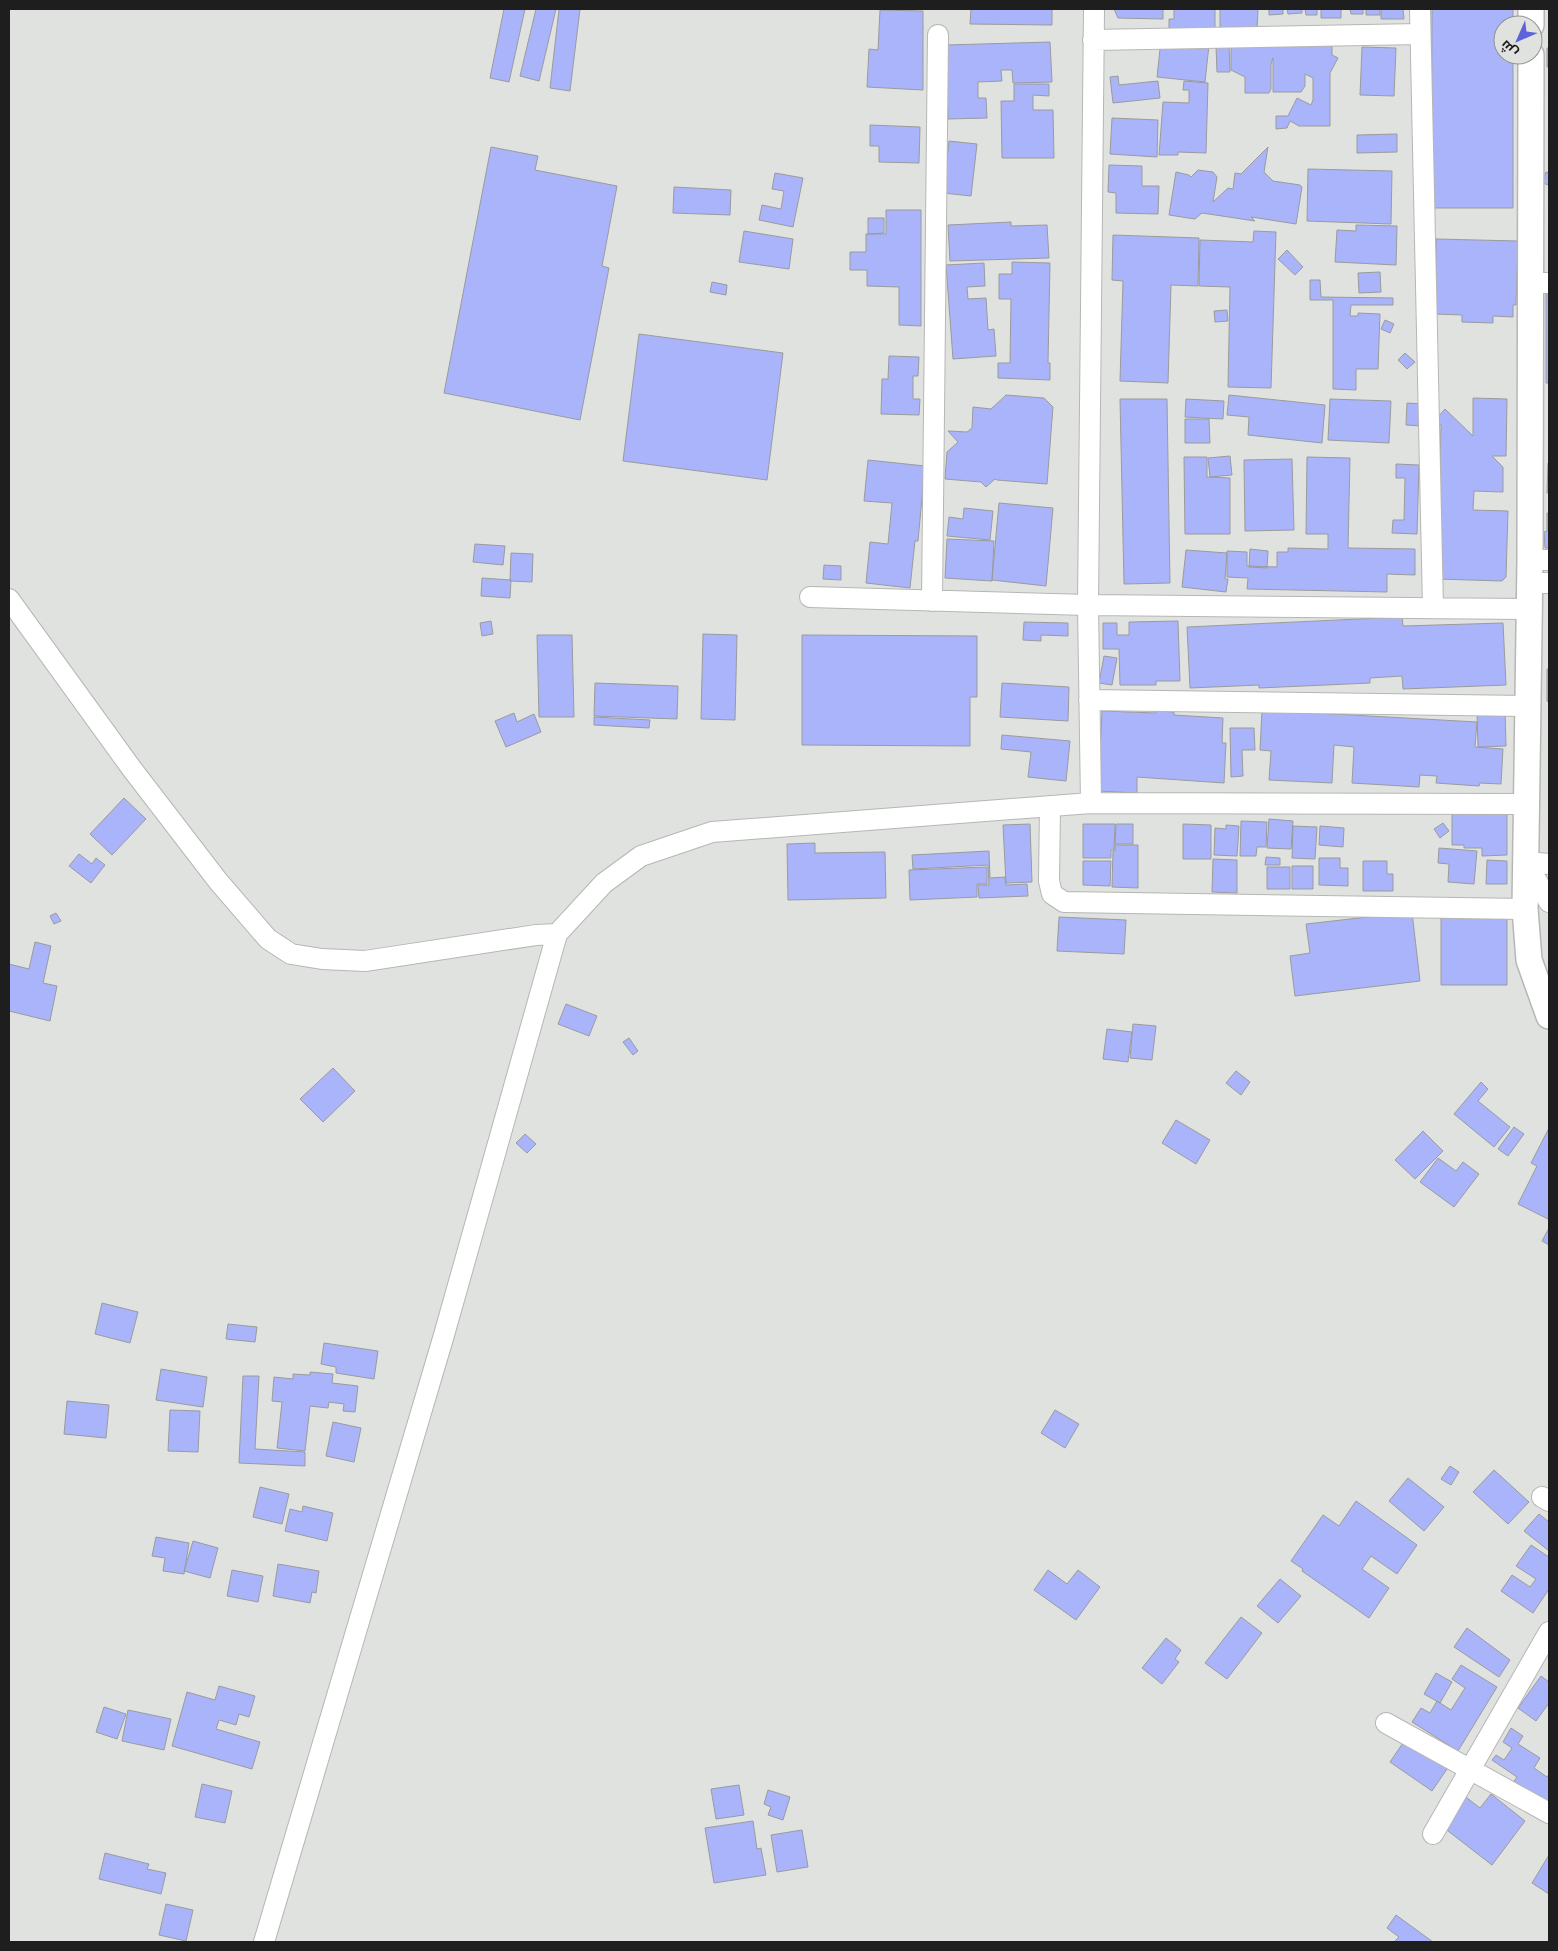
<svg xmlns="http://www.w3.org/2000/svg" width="1558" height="1951" viewBox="0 0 1558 1951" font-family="Ubuntu,Cairo,sans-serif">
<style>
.building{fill:#a9b4fa;stroke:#9a9b9e}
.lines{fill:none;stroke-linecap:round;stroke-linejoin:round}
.minor-casing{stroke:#b5b7b5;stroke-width:22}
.major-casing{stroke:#b5b7b5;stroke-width:28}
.minor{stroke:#fff;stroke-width:20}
.major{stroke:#fff;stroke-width:25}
</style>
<rect width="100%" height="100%" fill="#e0e2df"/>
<path class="building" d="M504,9H525L509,82L490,78Z
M536,9H556L539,81L520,76Z
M559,9H580L570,91L550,88Z
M971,9H1052V25L970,24Z
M1114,9H1163V19L1118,18Z
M1174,9H1215V31L1169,29V19H1174Z
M1220,9H1258L1257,30L1220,29Z
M1269,9H1283V14L1269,15Z
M1287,9H1302V13L1288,14Z
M1305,9H1317V15H1306Z
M1321,9H1341V18H1321Z
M1350,9H1363V14H1351Z
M1366,9H1380V15H1366Z
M1381,9H1403L1404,19H1381Z
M1432,9H1513V25H1503V55H1513V208H1431Z
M880,10L923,11V90L867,87L869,49L878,50Z
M1549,30V67H1547V48H1549Z
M1161,40L1209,45L1205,82L1157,77Z
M1332,41V55L1338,58L1330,73V126H1299L1290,121L1287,128L1276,129V116H1288L1297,98L1311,105L1313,100V78L1305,74V86L1301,92H1273V58L1271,64V89L1269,93H1245V77L1231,70V43Z
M1050,42L1052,82L1013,83L1012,70H1001L1002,81L978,82V98H986L987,118L948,119L946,45Z
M1229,45L1230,72H1217L1216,46Z
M1362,47L1396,48L1394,96L1360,95Z
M1118,76L1119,85L1158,81L1160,98L1113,103L1110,77Z
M1184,81L1208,83L1206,153L1178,152V155H1159L1163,102L1189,103V90H1183Z
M1014,84H1049V96L1033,95V110H1053L1054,158H1002L1001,101H1014Z
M1112,118L1158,120L1157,157L1110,154Z
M870,125L920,127L919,163L879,162V146H870Z
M1397,134V152L1357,153V135Z
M949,141L977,144L971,196L943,193Z
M491,147L538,156L535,170L617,186L602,266L609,268L580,420L444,393Z
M1268,147L1264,172L1273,181L1300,185L1302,187L1296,224L1251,217L1255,221L1202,213L1195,219L1169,215L1176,172L1189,175L1191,177L1198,170L1213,172L1217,177L1213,202L1228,188L1233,189L1235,173L1241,174Z
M1109,165L1142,166V186H1159L1158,214L1116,213V193L1108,192Z
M1308,169L1392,171L1391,224L1307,221Z
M1546,172L1549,173V185L1542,183Z
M775,173L803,178L793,227L759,220L762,205L781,209L784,191L772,189Z
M674,187L731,190L730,215L673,213Z
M886,210H921V326L899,325V287L867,286V270H850V252H866V234H886Z
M868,218H884V233L868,234Z
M1011,222V226L1047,225L1049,258L950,261L948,225Z
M1356,225L1397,226L1396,265L1335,262L1337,230L1356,231Z
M744,231L793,239L789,269L739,262Z
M1254,231L1276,232L1271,388L1228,387L1230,287L1199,286L1200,240L1253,242Z
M1113,235L1199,238L1198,286L1171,285L1168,383L1120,381L1123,281L1112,280Z
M1436,239L1518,241L1516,305H1513V317L1493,316V323L1462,322V315L1435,314Z
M1287,250L1303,267L1295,275L1278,259Z
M1012,262L1050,263L1048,363H1050V380L998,378V363H1010L1011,299H999V274H1012Z
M984,263L985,286L967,287L968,299L986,298L988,330L994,329L996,356L953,359L946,265Z
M1380,272L1381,292L1359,293L1358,273Z
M1310,280H1320L1321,297L1393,298V305H1351L1350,316H1358V313L1380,314L1378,369H1356V390L1333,389V300H1310Z
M712,282L727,285L726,295L710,292Z
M1546,292H1549V383H1546Z
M1227,310L1228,321L1215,322L1214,311Z
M1385,320L1394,324L1390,333L1381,329Z
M639,334L783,353L767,480L623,461Z
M1405,353L1415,362L1407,369L1398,360Z
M889,356L919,357L918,376H913V399H920L919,415L881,414L882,379H888Z
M1006,395L1044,398L1053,407L1047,484L997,480L995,479L986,487L981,482L945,479L947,452L958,442L948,431L967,432L972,428L973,407L991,409Z
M1229,395L1325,405L1322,443L1248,435L1249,417L1227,415Z
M1473,398L1507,399L1506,456H1492L1503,467V492L1474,491L1473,510L1508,511L1506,577L1502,581L1437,579L1441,425L1436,419L1445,409L1473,436Z
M1120,399H1167L1170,583L1124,584Z
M1186,399L1224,401L1223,419L1185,417Z
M1330,399L1391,401L1389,443L1328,440Z
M1407,403L1423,404L1421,426L1406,425Z
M1185,419H1209L1210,443H1185Z
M1230,456L1232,475L1210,477L1208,458Z
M1184,457H1207V477L1230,478V534H1185Z
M1307,457L1350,458L1348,548L1415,549V575L1387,574V592L1247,589L1248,578L1227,577V551L1247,552V566L1277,567V552H1288V548L1328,549V534H1306Z
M1292,459L1294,530L1245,531L1244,460Z
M868,460L925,466L918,541H915L910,588L866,583L870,542L888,544L892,503L864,501Z
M1548,463H1549V493H1547Z
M1396,464L1419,465L1417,534L1392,533L1393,520H1404L1405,478H1396Z
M999,503L1053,508L1046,586L992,580Z
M964,508L993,511L990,540L947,536L949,517L963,519Z
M1547,513H1549V548H1545L1544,532L1547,531Z
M947,539L994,541L992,581L945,578Z
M475,544L505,546L503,565L473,562Z
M1250,549L1268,551L1267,568L1249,567Z
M1186,550L1227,553L1225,579H1228L1226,592L1182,587Z
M511,553L533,554L532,582L510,581Z
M824,565L841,566V580L823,579Z
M482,578L511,580L510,598L481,596Z
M1402,617L1403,626L1503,623L1506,685L1403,689L1402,676L1370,678V683L1259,688V685L1190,688L1187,627Z
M491,621L493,634L482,636L480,623Z
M1178,621L1180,681H1156V685H1120L1119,649H1103V623H1117V635H1129V622Z
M1024,622L1068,623V636L1041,635V641L1023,640Z
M703,634L737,635L735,720L701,719Z
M537,635H572L574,717H539Z
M802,635L977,636V697H970V746L802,745Z
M1104,656L1117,658L1112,685L1099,683Z
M1547,669H1549V703L1547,701Z
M595,683L678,686L677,719L594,716Z
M1002,683L1069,687L1068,721L1000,717Z
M1262,710L1477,722L1475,747L1503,749L1501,784L1480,783L1479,786L1436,783L1437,776L1420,775L1419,787L1352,783L1354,747L1334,745L1332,783L1269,780L1271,751L1260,750Z
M1102,711L1156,713V711L1174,712V715L1223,718L1222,743H1226L1224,783L1137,777V793L1098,791Z
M1505,711L1506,746L1478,747L1477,712Z
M514,713L517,722L534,714L541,732L506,747L495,721Z
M594,717L650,720L649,728L594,725Z
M1230,728H1254L1255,750H1242L1243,776L1231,777Z
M1002,735L1070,741L1066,781L1028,777L1031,752L1001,749Z
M124,798L146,819L112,855L90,834Z
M1452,812H1507V855L1482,856V848H1464V845H1452Z
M1269,819L1293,821L1291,849L1267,848Z
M1241,821L1267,822L1266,847H1257L1256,856H1240Z
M1443,823L1449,831L1440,838L1434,829Z
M1030,824L1032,882L1006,883L1003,825Z
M1083,824H1115L1114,850H1111V858H1083Z
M1116,824H1133V844H1115Z
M1183,824L1211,825V859H1183Z
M1226,825L1239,826L1237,856L1214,855L1215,828L1226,829Z
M1293,826L1317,827L1315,859L1292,858Z
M1320,826L1344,828L1343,847L1319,845Z
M815,843V853L885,852L886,898L788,900L787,844Z
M1115,845H1138V888L1112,887L1113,851H1115Z
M1439,848L1477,851L1474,884L1448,882L1449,864L1438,863Z
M989,851L990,878L1005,877L1006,885L1027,884L1028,896L979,898L978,885H989L988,865L913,869L912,855Z
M79,854L92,864L96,858L105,865L91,883L69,866Z
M1266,857L1280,858V865H1265Z
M1319,858H1340V868H1348V886L1319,885Z
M1213,859L1237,860V893L1212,892Z
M1487,860L1507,861V884H1486Z
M1083,861H1111L1110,886L1083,885Z
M1363,861H1387V874H1393V891H1363Z
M1292,866H1313V889H1292Z
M987,867V884H977V897L910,900L909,870Z
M1267,867H1290V889H1267Z
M1441,908H1507V985H1441Z
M1412,912L1420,981L1295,996L1290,956L1310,953L1306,924Z
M56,913L61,921L54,924L50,916Z
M1059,917L1126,920L1124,954L1057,951Z
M35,942L51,946L43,983L57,986L50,1021L9,1011V964L29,969Z
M566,1004L597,1016L589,1036L558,1024Z
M1133,1024L1156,1026L1152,1060L1130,1058Z
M1107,1029L1132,1032L1128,1062L1103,1059Z
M629,1038L638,1051L633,1055L623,1042Z
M333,1068L355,1091L323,1122L300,1099Z
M1236,1071L1250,1082L1241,1095L1226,1083Z
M1481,1082L1488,1089L1478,1101L1510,1127L1494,1147L1454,1114Z
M1176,1120L1210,1140L1196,1164L1162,1143Z
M1514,1127L1524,1134L1508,1156L1498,1149Z
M1549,1128V1217L1548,1219L1518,1204L1537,1166L1531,1163Z
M1423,1131L1443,1151L1415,1179L1395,1160Z
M525,1134L536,1144L527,1153L516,1143Z
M1438,1158L1456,1171L1463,1162L1479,1174L1454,1207L1420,1182Z
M1549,1228V1245L1542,1241Z
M102,1303L138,1312L130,1343L95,1334Z
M228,1324L257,1327L255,1342L226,1339Z
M324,1343L378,1351L374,1379L336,1373V1367L321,1364Z
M161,1369L207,1377L203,1407L156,1400Z
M310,1372L333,1374L332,1383L358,1386L355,1412L343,1411L344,1404L329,1402L328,1408L310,1406L305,1451L277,1448L282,1402L272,1401L274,1377L293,1379V1374L310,1375Z
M243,1376H259L255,1449L305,1452V1466L239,1463Z
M67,1401L109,1405L106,1438L64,1434Z
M170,1410L200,1411L198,1452L168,1451Z
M1055,1410L1079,1424L1065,1448L1041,1433Z
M333,1422L361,1428L354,1462L326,1456Z
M1450,1466L1459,1472L1451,1485L1441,1479Z
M1494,1470L1529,1502L1508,1524L1473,1492Z
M1408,1478L1444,1507L1424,1531L1389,1501Z
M260,1487L289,1494L282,1524L253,1517Z
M1356,1501L1417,1545L1397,1574L1371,1556L1362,1569L1389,1588L1369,1618L1302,1571L1303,1569L1291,1561L1323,1515L1339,1526Z
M303,1506L333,1513L327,1541L285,1531L290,1509L302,1512Z
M1539,1514L1549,1522V1551L1524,1531Z
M156,1537L189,1543L184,1574L163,1571L165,1558L152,1556Z
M193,1541L218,1548L210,1578L184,1571Z
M1531,1545L1549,1557V1589L1533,1613L1501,1591L1512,1575L1530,1587L1536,1579L1516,1566Z
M278,1564L319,1571L316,1593L312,1592L310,1603L273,1596Z
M232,1570L263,1576L258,1602L227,1596Z
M1048,1570L1067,1584L1078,1570L1100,1587L1076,1620L1034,1590Z
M1280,1579L1301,1596L1278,1623L1257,1606Z
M1241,1617L1262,1633L1227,1679L1205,1663Z
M1467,1628L1510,1660L1499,1677L1454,1647Z
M1166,1638L1181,1650L1175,1659L1179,1662L1162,1684L1142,1668Z
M1461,1665L1497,1687L1458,1751L1412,1722L1421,1708L1430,1713L1437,1701L1451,1710L1465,1688L1452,1679Z
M1436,1673L1452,1682L1440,1703L1424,1694Z
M1541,1676L1549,1682V1703L1536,1721L1518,1708Z
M219,1686L255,1696L249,1717L239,1714L236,1725L219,1720L216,1729L260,1742L252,1769L172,1746L187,1692L215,1700Z
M104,1707L126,1714L117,1739L96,1732Z
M128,1710L171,1719L164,1750L122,1741Z
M1511,1728L1523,1736L1518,1744L1540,1758L1534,1768L1547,1777L1549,1774V1809L1512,1784L1517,1777L1492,1760L1496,1755L1504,1760L1512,1748L1503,1742Z
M1407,1737L1449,1766L1432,1791L1390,1762Z
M202,1784L232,1791L225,1823L195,1817Z
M739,1785L744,1815L716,1819L711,1789Z
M768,1790L790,1797L783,1820L768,1815L771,1807L764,1804Z
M1462,1794L1480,1808L1491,1794L1525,1821L1492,1865L1439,1824Z
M753,1821L757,1849L761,1848L766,1875L714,1883L705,1828Z
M802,1830L808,1867L777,1872L771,1835Z
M105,1853L149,1864L147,1869L166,1873L161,1894L99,1879Z
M1549,1855V1894L1532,1883Z
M166,1904L193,1910L186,1941L159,1935Z
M1396,1915L1433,1942H1394L1399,1937L1387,1928Z"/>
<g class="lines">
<defs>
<path id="minor" d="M1420,9L1433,608
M1093,40L1420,34
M1531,283H1549
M1530,560H1549
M1529,583H1549
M810,597L1088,605L1529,609
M9,599L132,769L218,881L268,939L291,954L322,959L365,961L536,935L557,934
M932,601L938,35
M1089,700L1528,706
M1091,803L1088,605L1094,9
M1050,806L1049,881L1052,894L1064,902L1525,909
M1526,862L1549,902
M1526,862L1549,864
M1542,1497L1549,1501
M1386,1723L1549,1813
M1433,1834L1549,1632
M264,1942L444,1335L557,934L604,883L641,856L712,832L1091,803L1527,804"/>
<path id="major" d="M1531,25V9
M1531,55L1530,560L1525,909L1529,960L1549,1016"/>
</defs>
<use href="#minor" class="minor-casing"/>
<use href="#major" class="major-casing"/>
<use href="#minor" class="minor"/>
<use href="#major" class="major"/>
</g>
<rect width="1558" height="1951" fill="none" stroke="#1d1e1d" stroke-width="20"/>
<g transform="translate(1518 40) rotate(225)"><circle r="24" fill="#e0e2df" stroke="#929491"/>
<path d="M0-4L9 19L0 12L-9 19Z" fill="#5d63da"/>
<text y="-8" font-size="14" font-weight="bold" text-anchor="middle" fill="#1d1e1d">ش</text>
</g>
</svg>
